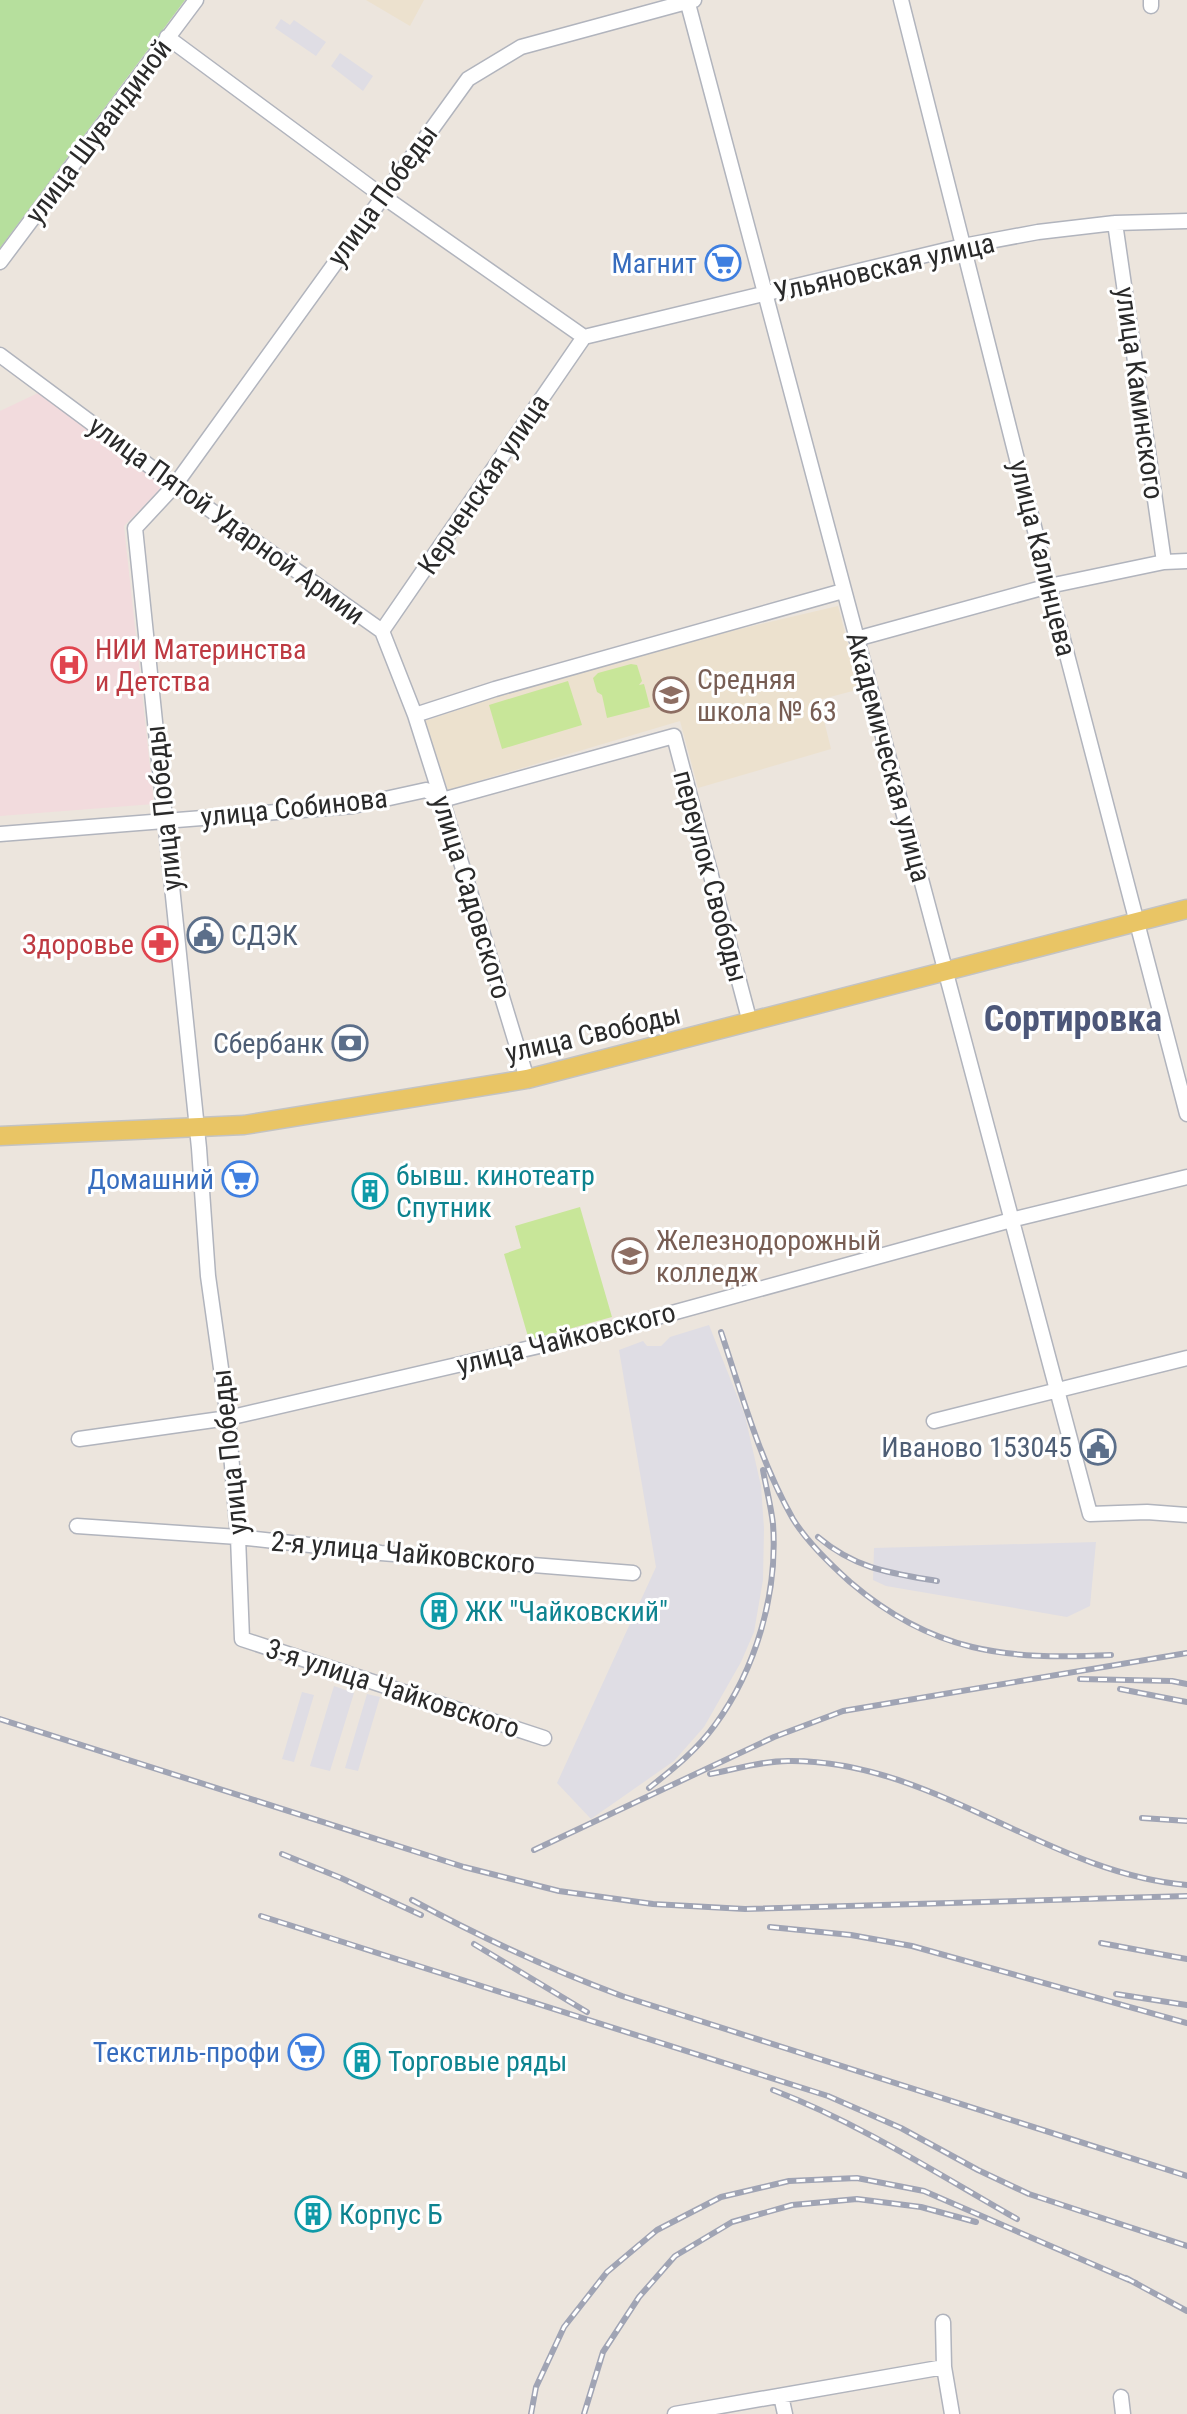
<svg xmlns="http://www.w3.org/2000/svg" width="1187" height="2414" viewBox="0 0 1187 2414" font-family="'Roboto Condensed',sans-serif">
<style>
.industrial{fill:#dfdde4}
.education{fill:#ece1ce}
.medical{fill:#f2dbdd}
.green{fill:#b6df9d}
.pitch{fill:#c8e699}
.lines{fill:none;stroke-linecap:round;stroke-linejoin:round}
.minor-casing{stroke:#b1b4bd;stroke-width:17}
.major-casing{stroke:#c3c3c3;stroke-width:21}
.minor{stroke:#fff;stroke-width:14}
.major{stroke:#e9c565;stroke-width:18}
.rail-casing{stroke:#a0a4b4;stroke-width:6}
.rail{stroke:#fff;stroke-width:3;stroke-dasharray:9;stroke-linecap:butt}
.labels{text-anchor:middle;stroke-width:6;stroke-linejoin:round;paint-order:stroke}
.street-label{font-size:28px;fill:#2a2a2a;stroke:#fff}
.shop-label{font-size:28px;fill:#366cbe;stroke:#fff;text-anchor:end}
.health-label{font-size:28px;fill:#be3a42;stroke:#fff;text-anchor:start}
.education-label{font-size:28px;fill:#785e54;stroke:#fff;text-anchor:start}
.service-label{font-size:28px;fill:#4e5e75;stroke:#fff;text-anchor:end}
.culture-label{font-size:28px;fill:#0d838f;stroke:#fff;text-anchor:start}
.district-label{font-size:36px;font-weight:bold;fill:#4d5779;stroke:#fff}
</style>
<rect width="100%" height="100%" fill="#ece5dd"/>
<path class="industrial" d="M281,19L290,25L294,20L326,42L316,56L275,28Z
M340,53L373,76L363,91L331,66Z
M709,1325L745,1416L761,1486L764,1528L763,1580L754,1632L741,1662L704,1727L674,1761L591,1819L557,1783L656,1567L619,1350L643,1341L647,1346H661L670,1337Z
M1096,1542L1090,1606L1067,1617L886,1586L873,1580L874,1548Z
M334,1686L354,1693L330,1771L310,1766Z
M302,1692L314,1695L294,1762L282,1759Z
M367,1694L380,1697L358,1771L345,1768Z"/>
<path class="education" d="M366,0H424L410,26Z
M838,606L860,689L819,700L831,749L698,788L680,721L448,790L425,721L599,662Z"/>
<path class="medical" d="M38,393L163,486L124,526L154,804L0,816V411Z"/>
<path class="green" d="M0,0H185L0,248Z"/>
<path class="pitch" d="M631,664L637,665L642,681L639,685L644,684L650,707L607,718L602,695L597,692L593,678L598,673Z
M568,681L582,725L502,749L489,705Z
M580,1207L612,1317L529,1340L504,1254L521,1248L515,1226Z"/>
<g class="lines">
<defs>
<path id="minor" d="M687,0C819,505 959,1008 1090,1514L1147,1512L1187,1515
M901,0L1049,586L1187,1114
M1151,0V6
M167,37L381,195L584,337
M1115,223L1164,562
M0,262L196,0
M584,337L963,246L1038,232L1115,223L1187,221
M0,355L175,485L382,631L415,715L442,800L527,1079
M382,631L584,337
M856,639L1049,586L1164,562L1187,561
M415,715L495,689L843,591
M0,834L353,806L426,790L442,800L674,736L748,1015
M934,1421L1187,1358
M79,1439L228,1418L621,1327L1015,1219L1187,1177
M77,1526L238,1537L381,1553L633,1573
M544,1738L242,1639L238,1537L228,1418L208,1276L199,1148L135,528L175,485L468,79L521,47L694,0
M943,2322L944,2367L952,2414
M781,2396L785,2414
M1121,2397L1123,2414
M675,2414L944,2367"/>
<path id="major" d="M0,1136L244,1125L527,1079L1187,909"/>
</defs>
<use href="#minor" class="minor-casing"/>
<use href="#major" class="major-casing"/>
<use href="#minor" class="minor"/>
<use href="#major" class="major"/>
<defs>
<path id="rail" d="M721,1332C742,1395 760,1461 793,1519C807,1542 830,1564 850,1582C933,1653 1006,1660 1111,1655
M818,1537C856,1569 890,1573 937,1581
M1080,1679L1172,1681L1187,1684
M1120,1689L1187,1702
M0,1719L464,1867L559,1891L653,1904L745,1909L1187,1896
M710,1774C736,1769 762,1761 788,1761C933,1759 1046,1873 1187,1885
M649,1788C673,1769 697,1750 715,1725C756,1669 778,1593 773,1524C771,1506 766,1487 763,1470
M1142,1818L1187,1821
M534,1850L774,1737L843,1711L1187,1653
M282,1854L341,1878L421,1915
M412,1900C480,1937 549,1969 622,1996L1187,2176
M261,1916L828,2096L901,2128L978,2170L1029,2194L1187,2246
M770,1927L851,1935L912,1946L1187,2023
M1101,1943L1187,1959
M474,1944L587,2012
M1116,1994L1187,2005
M773,2090C859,2123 938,2174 1017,2219
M1126,2278L1187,2311
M531,2414L536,2387L564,2327L607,2272L657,2230L721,2197L789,2181L857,2178L924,2191L1136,2283
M584,2414L603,2352L639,2297L675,2256L732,2222L792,2205L857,2199L921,2207L976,2222"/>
</defs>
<use href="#rail" class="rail-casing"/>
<use href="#rail" class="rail"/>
</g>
<defs>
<symbol id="supermarket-ring" viewBox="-11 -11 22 22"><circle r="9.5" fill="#fff" stroke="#3f7fe0" stroke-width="1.5"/><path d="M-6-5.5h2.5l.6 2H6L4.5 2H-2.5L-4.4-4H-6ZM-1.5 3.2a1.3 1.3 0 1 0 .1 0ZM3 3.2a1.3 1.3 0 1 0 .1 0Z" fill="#3f7fe0"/></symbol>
<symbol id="hospital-ring" viewBox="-11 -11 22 22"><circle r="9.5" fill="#fff" stroke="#e0444e" stroke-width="1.5"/><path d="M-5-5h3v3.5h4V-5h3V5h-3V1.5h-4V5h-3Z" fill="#e0444e"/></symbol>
<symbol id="school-ring" viewBox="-11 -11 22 22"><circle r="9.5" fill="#fff" stroke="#8d6e63" stroke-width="1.5"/><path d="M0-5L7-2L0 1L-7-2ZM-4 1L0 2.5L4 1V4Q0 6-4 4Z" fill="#8d6e63"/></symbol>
<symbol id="civic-ring" viewBox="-11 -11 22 22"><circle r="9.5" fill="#fff" stroke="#5c6f8a" stroke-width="1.5"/><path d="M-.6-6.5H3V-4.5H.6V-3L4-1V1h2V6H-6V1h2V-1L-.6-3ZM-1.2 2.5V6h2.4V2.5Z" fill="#5c6f8a"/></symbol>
<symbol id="pharmacy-ring" viewBox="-11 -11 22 22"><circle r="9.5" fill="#fff" stroke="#e0444e" stroke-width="1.5"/><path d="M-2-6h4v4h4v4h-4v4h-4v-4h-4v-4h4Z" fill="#e0444e"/></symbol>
<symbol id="bank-ring" viewBox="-11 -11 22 22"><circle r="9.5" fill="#fff" stroke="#5c6f8a" stroke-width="1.5"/><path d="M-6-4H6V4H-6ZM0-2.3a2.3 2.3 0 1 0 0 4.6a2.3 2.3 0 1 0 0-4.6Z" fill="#5c6f8a"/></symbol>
<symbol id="building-ring" viewBox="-11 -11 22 22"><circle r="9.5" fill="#fff" stroke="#0f9aa8" stroke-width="1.5"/><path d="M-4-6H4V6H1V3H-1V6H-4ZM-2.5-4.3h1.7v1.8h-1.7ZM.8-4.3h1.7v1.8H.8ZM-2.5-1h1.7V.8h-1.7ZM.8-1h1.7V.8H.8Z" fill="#0f9aa8"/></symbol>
<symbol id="university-ring" viewBox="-11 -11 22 22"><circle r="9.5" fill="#fff" stroke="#8d6e63" stroke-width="1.5"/><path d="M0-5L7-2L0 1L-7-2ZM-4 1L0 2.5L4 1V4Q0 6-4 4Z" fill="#8d6e63"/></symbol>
</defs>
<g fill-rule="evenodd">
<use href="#supermarket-ring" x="703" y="243" width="40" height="40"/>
<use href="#hospital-ring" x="49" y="645" width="40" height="40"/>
<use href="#school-ring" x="651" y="675" width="40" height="40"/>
<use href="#civic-ring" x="185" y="915" width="40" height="40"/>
<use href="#pharmacy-ring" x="140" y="924" width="40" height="40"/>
<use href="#bank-ring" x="330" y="1023" width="40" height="40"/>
<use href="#supermarket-ring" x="220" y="1159" width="40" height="40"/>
<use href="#building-ring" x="350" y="1171" width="40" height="40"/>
<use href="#university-ring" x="610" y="1236" width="40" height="40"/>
<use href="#civic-ring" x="1078" y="1427" width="40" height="40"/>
<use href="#building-ring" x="419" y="1591" width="40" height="40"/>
<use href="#supermarket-ring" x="286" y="2032" width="40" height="40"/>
<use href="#building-ring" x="342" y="2041" width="40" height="40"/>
<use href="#building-ring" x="293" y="2194" width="40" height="40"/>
</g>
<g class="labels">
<g class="street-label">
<text transform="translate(98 131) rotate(-53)" y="10">улица Шувандиной</text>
<text transform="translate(382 195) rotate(-54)" y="10">улица Победы</text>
<text transform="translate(884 267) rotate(-13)" y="10">Ульяновская улица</text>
<text transform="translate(1140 393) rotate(82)" y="10">улица Каминского</text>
<text transform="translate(483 484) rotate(-56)" y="10">Керченская улица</text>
<text transform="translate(227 520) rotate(36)" y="10">улица Пятой Ударной Армии</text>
<text transform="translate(1043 558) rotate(76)" y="10">улица Калинцева</text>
<text transform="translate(889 757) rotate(75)" y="10">Академическая улица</text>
<text transform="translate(294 807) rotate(-6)" y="10">улица Собинова</text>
<text transform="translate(163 808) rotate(-96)" y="10">улица Победы</text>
<text transform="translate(711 876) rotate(75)" y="10">переулок Свободы</text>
<text transform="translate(472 897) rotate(73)" y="10">улица Садовского</text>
<text transform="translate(593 1033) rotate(-13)" y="10">улица Свободы</text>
<text transform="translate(566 1338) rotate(-14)" y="10">улица Чайковского</text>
<text transform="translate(229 1452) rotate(-96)" y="10">улица Победы</text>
<text transform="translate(403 1552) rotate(5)" y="10">2-я улица Чайковского</text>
<text transform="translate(393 1688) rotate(18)" y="10">3-я улица Чайковского</text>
</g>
<g class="shop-label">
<text x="697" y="273">Магнит</text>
<text x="214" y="1189">Домашний</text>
<text x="280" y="2062">Текстиль-профи</text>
</g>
<g class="health-label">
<text x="95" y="659">НИИ Материнства<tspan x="95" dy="32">и Детства</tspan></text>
<text x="134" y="954" text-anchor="end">Здоровье</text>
</g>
<g class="education-label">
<text x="697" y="689">Средняя<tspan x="697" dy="32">школа № 63</tspan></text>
<text x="656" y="1250">Железнодорожный<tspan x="656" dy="32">колледж</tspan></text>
</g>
<g class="service-label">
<text x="231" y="945" text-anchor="start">СДЭК</text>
<text x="324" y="1053">Сбербанк</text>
<text x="1072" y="1457">Иваново 153045</text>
</g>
<g class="culture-label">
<text x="396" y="1185">бывш. кинотеатр<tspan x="396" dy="32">Спутник</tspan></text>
<text x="465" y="1621">ЖК "Чайковский"</text>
<text x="388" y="2071">Торговые ряды</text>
<text x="339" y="2224">Корпус Б</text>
</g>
<g class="district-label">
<text x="1073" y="1031">Сортировка</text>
</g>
</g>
</svg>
